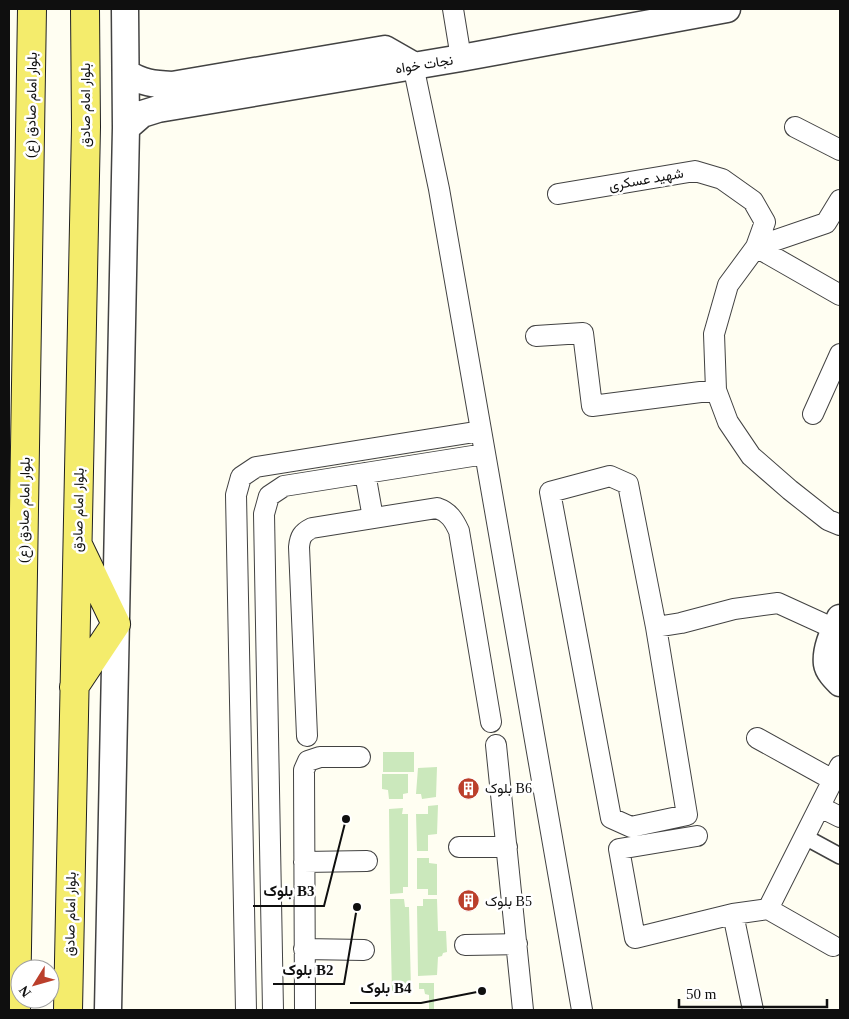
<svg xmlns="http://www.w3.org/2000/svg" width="849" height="1019" viewBox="0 0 849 1019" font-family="'Times New Roman',Vazirmatn,serif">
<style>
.green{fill:#cbe8bc}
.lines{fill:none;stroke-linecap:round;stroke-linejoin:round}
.pedestrian-casing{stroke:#424242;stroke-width:18}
.minor-casing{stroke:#424242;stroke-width:22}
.tertiary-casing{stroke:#424242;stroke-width:29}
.primary-casing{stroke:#202020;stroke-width:30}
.pedestrian{stroke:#fff;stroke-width:15}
.minor{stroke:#fff;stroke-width:20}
.tertiary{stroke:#fff;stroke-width:26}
.primary{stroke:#f4ec6c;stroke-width:28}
.labels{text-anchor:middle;stroke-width:5;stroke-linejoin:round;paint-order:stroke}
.street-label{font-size:14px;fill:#0f0f0f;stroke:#fff}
.poi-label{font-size:14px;fill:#0f0f0f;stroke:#fff;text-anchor:start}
.leader{fill:none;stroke:#0f0f0f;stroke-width:2}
.callout-dot{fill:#0f0f0f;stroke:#fff;stroke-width:2}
.callout-label{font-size:15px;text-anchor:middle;font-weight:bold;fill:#0f0f0f;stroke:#fff;stroke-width:5;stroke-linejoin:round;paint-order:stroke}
</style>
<rect width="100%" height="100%" fill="#fffef2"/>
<path class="green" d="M383,752H414V772H383Z
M437,767L436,797L422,799L421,794H416L418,768Z
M382,774H408V793L403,794V799H389L388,790L382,789Z
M438,805L437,834L428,835V851H417L416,814H428V806Z
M403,808L402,814H408V887H403V893L390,894L389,809Z
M417,858H429V863L437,864V895H428V889H417Z
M390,899H404L405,907H409L411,990H407L406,994H392Z
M423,899H437L438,931H446L447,952L443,953L442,956L438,957L437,975L418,976L417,906H423Z
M419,983H434V1010H429V995L425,994L424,989H419Z"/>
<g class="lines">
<defs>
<path id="pedestrian" d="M805,837L840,856"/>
<path id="minor" d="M453,9L461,58
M413,65L439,189L582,1010
M795,127L840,150
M558,194L695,171L722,179L753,201L765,222L756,247L728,285L714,334L716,390L728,422L751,456L790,490L828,520L840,525
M756,247L826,223L840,200
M756,247L840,295
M536,336L583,333L592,406L716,390
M813,414L840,354
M365,473L373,518
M610,476L628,484L656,627L687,815L631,827L611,818L550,492Z
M656,627L681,623L734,609L778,603L835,629
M307,736L299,547C300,537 302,533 312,528L437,508C449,512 454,520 459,531L491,722
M757,738L833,780
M496,745L523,1010
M820,807L840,817
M697,836L619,849L635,938L733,914L768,909L833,946
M459,847H507
M304,862L367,861
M768,909L840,766
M733,914L753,1010
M465,945L517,944
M304,949L364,950
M246,1010L236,495L241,477L256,467L481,431
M273,1010L264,514L269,496L284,486L485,454
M305,1010L304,770L308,761L320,757H360"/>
<path id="tertiary" d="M126,73C143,83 153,84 172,85L385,49L413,65
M126,128L142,114L158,109L461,58L727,9
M840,618C834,631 825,649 827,664C828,671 835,678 840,683
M108,1010L126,128L125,9"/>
<path id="primary" d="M74,687L116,624L79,547
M16,1010L32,9
M68,1010L86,127L85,9"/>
</defs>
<use href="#pedestrian" class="pedestrian-casing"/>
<use href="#minor" class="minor-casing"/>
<use href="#tertiary" class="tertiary-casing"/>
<use href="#primary" class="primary-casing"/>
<use href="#pedestrian" class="pedestrian"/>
<use href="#minor" class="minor"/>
<use href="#tertiary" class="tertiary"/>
<use href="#primary" class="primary"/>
</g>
<defs>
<symbol id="building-disc" viewBox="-11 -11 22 22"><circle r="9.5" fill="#bb3f2b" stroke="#fff"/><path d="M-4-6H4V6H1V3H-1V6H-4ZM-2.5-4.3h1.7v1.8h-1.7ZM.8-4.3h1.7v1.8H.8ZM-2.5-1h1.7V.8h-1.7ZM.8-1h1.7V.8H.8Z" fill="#fff"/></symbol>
</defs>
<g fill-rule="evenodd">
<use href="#building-disc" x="456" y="776" width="25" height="25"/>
<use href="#building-disc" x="456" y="888" width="25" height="25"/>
</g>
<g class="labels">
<g class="street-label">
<text transform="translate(424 64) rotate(-9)" y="5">نجات خواه</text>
<text transform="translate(31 105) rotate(-89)" y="5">بلوار امام صادق (ع)</text>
<text transform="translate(85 105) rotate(-90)" y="5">بلوار امام صادق</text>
<text transform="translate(646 179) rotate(-10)" y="5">شهید عسکری</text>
<text transform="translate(24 510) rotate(-89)" y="5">بلوار امام صادق (ع)</text>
<text transform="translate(78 510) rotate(-89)" y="5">بلوار امام صادق</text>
<text transform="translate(70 914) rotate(-89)" y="5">بلوار امام صادق</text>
</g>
<g class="poi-label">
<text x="485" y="793">بلوک B6</text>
<text x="485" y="906">بلوک B5</text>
</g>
</g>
<path class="leader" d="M346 819L324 906H253M357 907L344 984H273M482 991L421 1003H350"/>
<g class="callout-dot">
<circle cx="346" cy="819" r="5"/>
<circle cx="357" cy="907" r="5"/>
<circle cx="482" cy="991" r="5"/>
</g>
<g class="callout-label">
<text x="289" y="896">بلوک B3</text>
<text x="308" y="975">بلوک B2</text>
<text x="386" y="993">بلوک B4</text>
</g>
<rect width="849" height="1019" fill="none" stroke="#0f0f0f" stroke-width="20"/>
<g transform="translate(35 984) rotate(233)"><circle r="24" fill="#ffffff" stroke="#9f9f9f"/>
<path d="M0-4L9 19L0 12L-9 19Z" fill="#bb3f2b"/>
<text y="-8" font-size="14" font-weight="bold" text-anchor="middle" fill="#0f0f0f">N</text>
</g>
<path d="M679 999v8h148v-8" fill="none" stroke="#0f0f0f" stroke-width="2.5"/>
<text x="686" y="999" font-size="15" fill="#0f0f0f" stroke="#ffffff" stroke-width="4" paint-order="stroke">50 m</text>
</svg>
